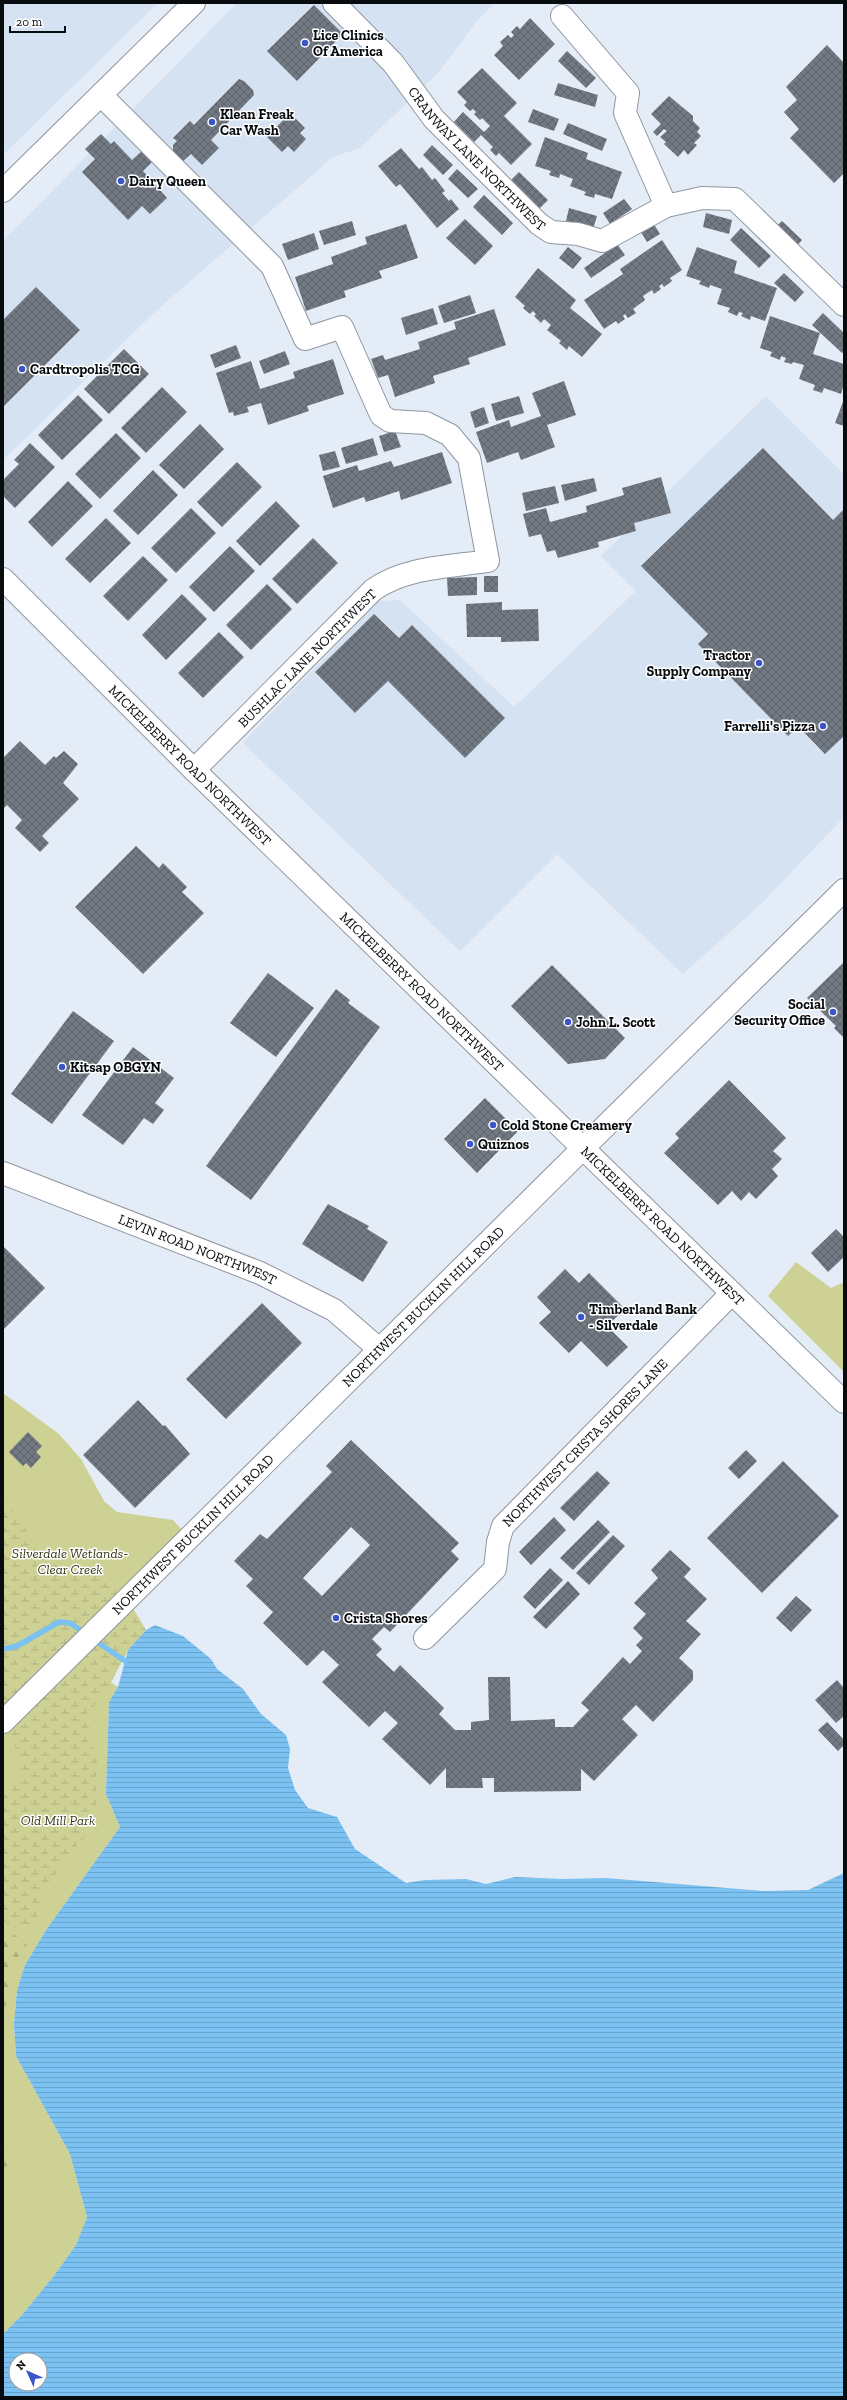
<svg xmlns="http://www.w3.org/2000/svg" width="847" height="2400" viewBox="0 0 847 2400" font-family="'Zilla Slab',serif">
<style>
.built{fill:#d5e2f2}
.green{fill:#cdd194}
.forest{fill:url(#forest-firs)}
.wetland{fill:url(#wetland-marsh)}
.water{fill:url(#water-rules);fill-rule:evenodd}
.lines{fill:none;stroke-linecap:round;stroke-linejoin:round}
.stream{stroke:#7bc1f1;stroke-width:5.5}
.building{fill:url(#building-cross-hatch);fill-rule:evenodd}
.minor-casing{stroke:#8f96a0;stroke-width:24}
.major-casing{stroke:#8f96a0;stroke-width:24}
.minor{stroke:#fff;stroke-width:22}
.major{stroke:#fff;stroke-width:22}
.poi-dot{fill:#3b54c6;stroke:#fff;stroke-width:1.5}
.labels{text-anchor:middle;stroke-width:3;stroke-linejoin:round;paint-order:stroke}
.poi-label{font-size:14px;font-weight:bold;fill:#090c0f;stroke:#fff;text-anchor:start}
.street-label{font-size:14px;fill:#090c0f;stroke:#fff}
.park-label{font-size:14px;font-style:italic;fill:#383918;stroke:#fff}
</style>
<defs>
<pattern id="forest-firs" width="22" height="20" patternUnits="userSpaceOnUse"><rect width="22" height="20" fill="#cdd194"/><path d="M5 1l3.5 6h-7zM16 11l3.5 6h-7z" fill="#afb27e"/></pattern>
<pattern id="wetland-marsh" width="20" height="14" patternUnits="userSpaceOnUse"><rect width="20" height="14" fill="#cdd194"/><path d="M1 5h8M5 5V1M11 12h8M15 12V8" fill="none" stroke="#afb27e"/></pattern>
<pattern id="water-rules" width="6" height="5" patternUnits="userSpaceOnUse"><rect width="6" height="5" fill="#7bc1f1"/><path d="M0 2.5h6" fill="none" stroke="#69a5cd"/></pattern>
<pattern id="building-cross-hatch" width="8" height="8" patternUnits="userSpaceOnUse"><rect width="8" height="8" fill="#727982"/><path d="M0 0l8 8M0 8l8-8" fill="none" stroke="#5c6269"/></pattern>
</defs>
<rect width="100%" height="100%" fill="#e4edf7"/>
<path class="built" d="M3,3H158L3,155Z
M237,3H495L477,21L439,72L360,148L333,157L156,311L3,460V241Z
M766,396L844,474V817L761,904L683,974L557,854L460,951L243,743L378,601L400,600L514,707L636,591L601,556Z"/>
<path class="green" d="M796,1262L831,1288L844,1282V1372L768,1296Z
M3,1393L59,1434L81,1459L104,1501L117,1512L173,1520L190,1538L75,1651L100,1675L118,1687L109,1702L106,1794L120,1827L46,1930L25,1965L17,1990L14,2024L16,2056L70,2154L87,2217L76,2245L53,2277L21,2316L3,2334Z"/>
<path class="forest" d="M3,1926L27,1944L16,1963L6,2004L3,2008Z
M3,2143L11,2159L3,2172Z"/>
<path class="wetland" d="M3,1502C21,1513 28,1536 38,1553C47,1568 89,1574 105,1573L133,1608L146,1630L128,1650L106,1692L86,1715L98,1764L96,1809L86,1818L85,1837L59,1865L51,1885L42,1894C43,1913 36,1921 21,1931L3,1921V1797L20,1778L15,1744L3,1731Z"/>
<path class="water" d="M155,1625L183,1636L211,1659L217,1669L243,1689L261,1714L286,1735L290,1749L288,1768L295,1790L308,1808L337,1817L355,1849L406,1883L425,1880L466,1879L486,1884L515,1877L563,1879L606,1878L763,1891L808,1890L844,1873V2397H3V2334L21,2316L53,2277L76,2245L87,2217L70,2154L16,2056L14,2024L17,1990L25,1965L46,1930L120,1827L106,1794L109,1702L118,1687L128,1650L146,1630ZM16,2360H40V2384H16Z"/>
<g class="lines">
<path class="stream" d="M93,1639L125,1661
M3,1649L17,1646L59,1622L70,1623L86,1634"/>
</g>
<path class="building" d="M314,5L343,34L297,81L267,51Z
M530,18L555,44L519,80L494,55L503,46L500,42L508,35L511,38L514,35L511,32L517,26L520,29Z
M827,45L844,63V173L834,183L790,138L799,129L784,112L797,100L786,87Z
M567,51L596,78L586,88L558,61Z
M482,68L517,103L504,116L532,144L511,165L499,153L496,156L490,150L493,147L481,135L474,142L454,122L463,112L484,132L490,126L482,118L480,120L474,114L476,112L473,109L470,111L464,105L467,102L457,92Z
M239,79L244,81L253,90L254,95L211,140L219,148L202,165L191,154L183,161L173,151V145L177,141L173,138L190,121L194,125Z
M558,83L598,95L595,107L554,95Z
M669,96L693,116V121L700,128L697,132L701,136L694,143L697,145L688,155L684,150L678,157L664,144L666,142L660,137L667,131L664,129L657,136L653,132L661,124L651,114Z
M533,109L559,119L554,131L528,122Z
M290,113L305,128L300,133L306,139L294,152L288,146L282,152L267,137Z
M568,123L607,139L602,151L563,134Z
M101,134L111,144L114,141L132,160L143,150L154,160L143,171L167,198L150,214L142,206L128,220L82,172L95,159L85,149Z
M545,137L588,153L586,159L622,172L612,199L595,194L594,198L584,195L586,192L570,186L573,179L560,174L559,178L549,175L551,171L535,166Z
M432,145L453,165L443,175L423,155Z
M401,148L419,169L422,167L432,180L435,178L445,191L442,193L449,201L451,199L459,209L437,228L400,184L396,187L378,166Z
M457,169L478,189L468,198L448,179Z
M519,172L548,200L539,209L510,181Z
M484,195L513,223L502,235L473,207Z
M624,199L632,209L610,224L603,213Z
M569,208L597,216L593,229L566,221Z
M706,213L732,220L729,234L703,227Z
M465,219L493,246L475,265L446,238Z
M352,221L356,235L324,245L319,231Z
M652,221L660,234L647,242L639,229Z
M782,221L802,240L793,250L772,230Z
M406,224L418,258L379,271L382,278L344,291L346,297L306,311L295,277L333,264L331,257L367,244L365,237Z
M741,228L771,256L759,268L730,240Z
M314,233L319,249L288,260L282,244Z
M662,240L682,270L670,278L672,281L664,287L662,284L659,286L661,289L654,294L652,290L643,296L645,300L633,309L636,313L628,318L625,314L623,316L625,319L618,324L616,321L604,329L584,300L623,274L620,269Z
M617,244L625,255L591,278L584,268Z
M568,247L582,258L573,269L559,258Z
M697,247L737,261L734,273L777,288L765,321L751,316L750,320L741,316L743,313L739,312L737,316L728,312L730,308L717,304L722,289L710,285L709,288L699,284L701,281L686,276Z
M538,268L576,300L570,308L602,334L582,357L569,346L567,350L559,343L561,341L547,330L551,325L544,319L541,323L534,316L536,314L533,311L530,314L523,308L525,306L515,297Z
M784,273L804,292L795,302L774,283Z
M36,287L80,330L3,407V320Z
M470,295L476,313L444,323L438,306Z
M433,308L438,324L406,335L401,318Z
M494,309L506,345L468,358L470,364L433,376L435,383L395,397L388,375L378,378L371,359L383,355L385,360L420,349L418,342L456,329L454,322Z
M823,313L844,333V351L842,353L812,325Z
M770,316L820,333L813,354L844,364V384L841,394L824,388L822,393L813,390L815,385L799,379L804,365L793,362L792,364L784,362L786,358L781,356L780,360L770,356L772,352L760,348Z
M236,345L241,358L215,368L210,355Z
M124,349L149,374L109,414L84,389Z
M285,351L290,364L264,374L259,361Z
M333,359L344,394L307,406L309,411L268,425L261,403L247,407L249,412L234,416L233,412L229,413L216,373L251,361L260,389L295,378L293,372Z
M564,381L576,415L547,425L555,447L521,460L518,452L487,463L476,432L509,420L511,427L541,416L532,393Z
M162,387L187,412L146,453L121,428Z
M78,395L103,420L62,460L38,435Z
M519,396L524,413L496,421L491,404Z
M844,399V426L835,423Z
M484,407L489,423L475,428L470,412Z
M200,424L224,449L184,489L159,465Z
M395,431L401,447L384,452L379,436Z
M116,433L141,458L100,499L75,474Z
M373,438L378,455L346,464L341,448Z
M30,443L55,467L15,508L3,496V480L19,464L14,460Z
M763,448L833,520L844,509V736L825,754L798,726L788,736L742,689L698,644L708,634L641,566Z
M335,451L340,467L323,471L319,455Z
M442,452L452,483L401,500L399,491L366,502L364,497L333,508L323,476L357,465L359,471L391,461L394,467Z
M237,462L262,487L222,527L197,502Z
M153,470L178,495L138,535L113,511Z
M661,477L671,513L634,523L636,531L598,542L599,547L558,558L555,550L547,552L541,534L529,537L523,514L546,508L550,522L587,512L586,506L624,495L622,488Z
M594,478L597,491L565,501L561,485Z
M68,481L93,506L52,547L28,522Z
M555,486L559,503L526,511L522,493Z
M276,501L300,526L260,566L236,541Z
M191,508L216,533L176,573L151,548Z
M106,518L131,543L90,583L65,559Z
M313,538L338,563L297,604L272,579Z
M230,546L255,571L214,612L189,587Z
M143,556L168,580L128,621L103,596Z
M484,576H498V592H484Z
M477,577V595L448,596L447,578Z
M267,584L292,609L251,650L226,625Z
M182,594L207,619L166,660L142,635Z
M502,602V610L538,609L539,641L501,642V637H467L466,604Z
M374,614L399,638L412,625L505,718L465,758L388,681L355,713L315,672Z
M219,632L244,657L203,698L178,673Z
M20,741L45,765L54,756L56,758L64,751L78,764L63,783L79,799L42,836L49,843L40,852L15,828L22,820L7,805L3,809V758Z
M136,846L159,868L163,863L187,887L182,892L204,913L143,974L75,907Z
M844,962V1038L834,1028L836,1026L807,998Z
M552,965L625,1038L605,1059L568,1064L511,1006Z
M268,973L314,1008L276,1057L230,1023Z
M336,989L350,1000L348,1003L380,1027L251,1200L206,1166Z
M73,1011L114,1041L52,1124L11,1094Z
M133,1047L174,1078L155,1103L164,1110L153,1124L144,1118L123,1145L82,1115Z
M729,1080L786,1138L773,1151L782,1159L772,1169L778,1176L756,1199L749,1192L741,1201L732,1191L718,1205L664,1153L679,1138L675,1134Z
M485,1098L518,1131L477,1173L444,1139Z
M328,1204L369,1226L367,1229L388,1242L363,1282L302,1244Z
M836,1229L844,1237V1257L828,1272L811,1253Z
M3,1246L45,1288L3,1330Z
M565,1269L579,1283L589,1273L625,1309L607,1326L628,1347L607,1367L581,1341L569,1353L539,1323L551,1312L537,1297Z
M262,1303L302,1343L226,1419L186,1379Z
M138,1400L163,1426L165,1425L190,1454L135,1508L83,1455Z
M28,1432L42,1446L36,1452L41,1457L31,1468L26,1463L23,1466L9,1452Z
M351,1440L459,1543L451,1551L459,1559L390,1632L384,1627L372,1639L382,1649L376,1655L394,1672L400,1665L444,1708L439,1714L455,1730H471V1722L489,1720L488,1677H510L511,1721L555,1719V1727H573L589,1710L581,1703L623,1657L630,1664L642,1651L636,1645L643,1638L633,1628L646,1614L634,1603L658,1578L651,1570L670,1550L691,1569L684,1577L707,1599L686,1621L701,1634L679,1658L693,1671V1680L653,1722L636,1705L622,1719L638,1735L594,1781L581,1769V1791L494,1792V1778H482L483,1788H446V1768L430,1785L382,1739L398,1723L385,1711L369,1727L322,1682L339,1665L323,1650L307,1666L263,1623L273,1612L246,1586L253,1579L234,1561L260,1534L267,1539L332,1472L326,1466ZM351,1527L370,1545L322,1596L303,1578Z
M746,1450L757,1461L739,1479L728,1468Z
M783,1461L839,1516L762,1593L707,1538Z
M597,1471L610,1483L574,1521L560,1508Z
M554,1517L566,1530L531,1565L519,1552Z
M598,1520L610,1532L573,1570L560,1558Z
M613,1535L625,1546L589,1585L576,1573Z
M550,1568L563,1580L535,1609L523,1597Z
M568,1581L580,1594L546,1629L533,1617Z
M796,1596L812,1610L791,1632L776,1618Z
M837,1680L844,1688V1716L836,1723L815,1700Z
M827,1722L844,1740V1745L838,1751L818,1730Z"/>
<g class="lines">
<defs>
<g id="minor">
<path id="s1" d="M334,3L393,63L434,119L539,224L551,232L578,234L602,241L666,206L702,198L735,199L844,305"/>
<path d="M562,16L628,93L625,113L666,206"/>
<path d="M101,95L272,266L305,339L342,327L381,415L390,421L426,423L450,435L469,458L488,561C449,567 405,567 373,590L194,770"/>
<path id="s2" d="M3,579L194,770L844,1402"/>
<path id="s3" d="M3,1173L260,1273L334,1310L379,1349"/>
<path id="s4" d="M425,1638L495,1569L498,1542L503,1526L732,1293"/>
</g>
<g id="major">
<path d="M3,191L194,3"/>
<path id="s5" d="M3,1722L844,890"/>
</g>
</defs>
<use href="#minor" class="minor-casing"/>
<use href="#major" class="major-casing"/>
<use href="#minor" class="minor"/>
<use href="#major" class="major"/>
</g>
<g class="poi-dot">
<circle cx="305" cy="43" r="4"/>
<circle cx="212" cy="122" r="4"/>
<circle cx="121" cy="181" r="4"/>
<circle cx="22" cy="369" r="4"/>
<circle cx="759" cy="663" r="4"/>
<circle cx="823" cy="726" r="4"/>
<circle cx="833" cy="1012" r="4"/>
<circle cx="568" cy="1022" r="4"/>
<circle cx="62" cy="1067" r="4"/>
<circle cx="493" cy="1125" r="4"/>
<circle cx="470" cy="1144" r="4"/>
<circle cx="581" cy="1317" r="4"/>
<circle cx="336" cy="1618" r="4"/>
</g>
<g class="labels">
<g class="poi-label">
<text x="313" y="40">Lice Clinics<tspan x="313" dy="16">Of America</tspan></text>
<text x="220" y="119">Klean Freak<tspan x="220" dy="16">Car Wash</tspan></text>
<text x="129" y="186">Dairy Queen</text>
<text x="30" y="374">Cardtropolis TCG</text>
<text x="751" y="660" text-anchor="end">Tractor<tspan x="751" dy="16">Supply Company</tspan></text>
<text x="815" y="731" text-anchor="end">Farrelli's Pizza</text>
<text x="825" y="1009" text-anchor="end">Social<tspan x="825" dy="16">Security Office</tspan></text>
<text x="576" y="1027">John L. Scott</text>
<text x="70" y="1072">Kitsap OBGYN</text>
<text x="501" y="1130">Cold Stone Creamery</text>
<text x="478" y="1149">Quiznos</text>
<text x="589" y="1314">Timberland Bank<tspan x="589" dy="16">- Silverdale</tspan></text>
<text x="344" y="1623">Crista Shores</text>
</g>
<g class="street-label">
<text dy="5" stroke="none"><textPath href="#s1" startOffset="212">CRANWAY LANE NORTHWEST</textPath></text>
<text transform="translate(307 658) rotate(-45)" y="5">BUSHLAC LANE NORTHWEST</text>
<text dy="5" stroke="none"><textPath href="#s2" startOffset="264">MICKELBERRY ROAD NORTHWEST</textPath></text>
<text dy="5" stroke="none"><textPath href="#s2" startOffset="588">MICKELBERRY ROAD NORTHWEST</textPath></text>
<text dy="5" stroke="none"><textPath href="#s2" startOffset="924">MICKELBERRY ROAD NORTHWEST</textPath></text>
<text dy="5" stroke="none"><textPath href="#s3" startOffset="209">LEVIN ROAD NORTHWEST</textPath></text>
<text dy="5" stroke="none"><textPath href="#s5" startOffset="591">NORTHWEST BUCKLIN HILL ROAD</textPath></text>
<text dy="5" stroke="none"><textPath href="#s4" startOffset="259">NORTHWEST CRISTA SHORES LANE</textPath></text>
<text dy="5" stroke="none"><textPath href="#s5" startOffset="267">NORTHWEST BUCKLIN HILL ROAD</textPath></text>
</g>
<g class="park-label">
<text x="70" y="1558">Silverdale Wetlands-<tspan x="70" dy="16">Clear Creek</tspan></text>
<text x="58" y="1825">Old Mill Park</text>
</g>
</g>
<rect width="847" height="2400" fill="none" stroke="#090c0f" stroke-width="8"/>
<g transform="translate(28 2372) rotate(315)"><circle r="19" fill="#ffffff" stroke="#9d9e9f"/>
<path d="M0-3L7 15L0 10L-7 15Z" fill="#3b54c6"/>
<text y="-6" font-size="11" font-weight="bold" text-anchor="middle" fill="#090c0f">N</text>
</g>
<path d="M10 26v6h55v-6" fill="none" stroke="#090c0f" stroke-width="2"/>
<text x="16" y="26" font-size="12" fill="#090c0f" stroke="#ffffff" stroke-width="3" paint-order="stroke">20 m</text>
</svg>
